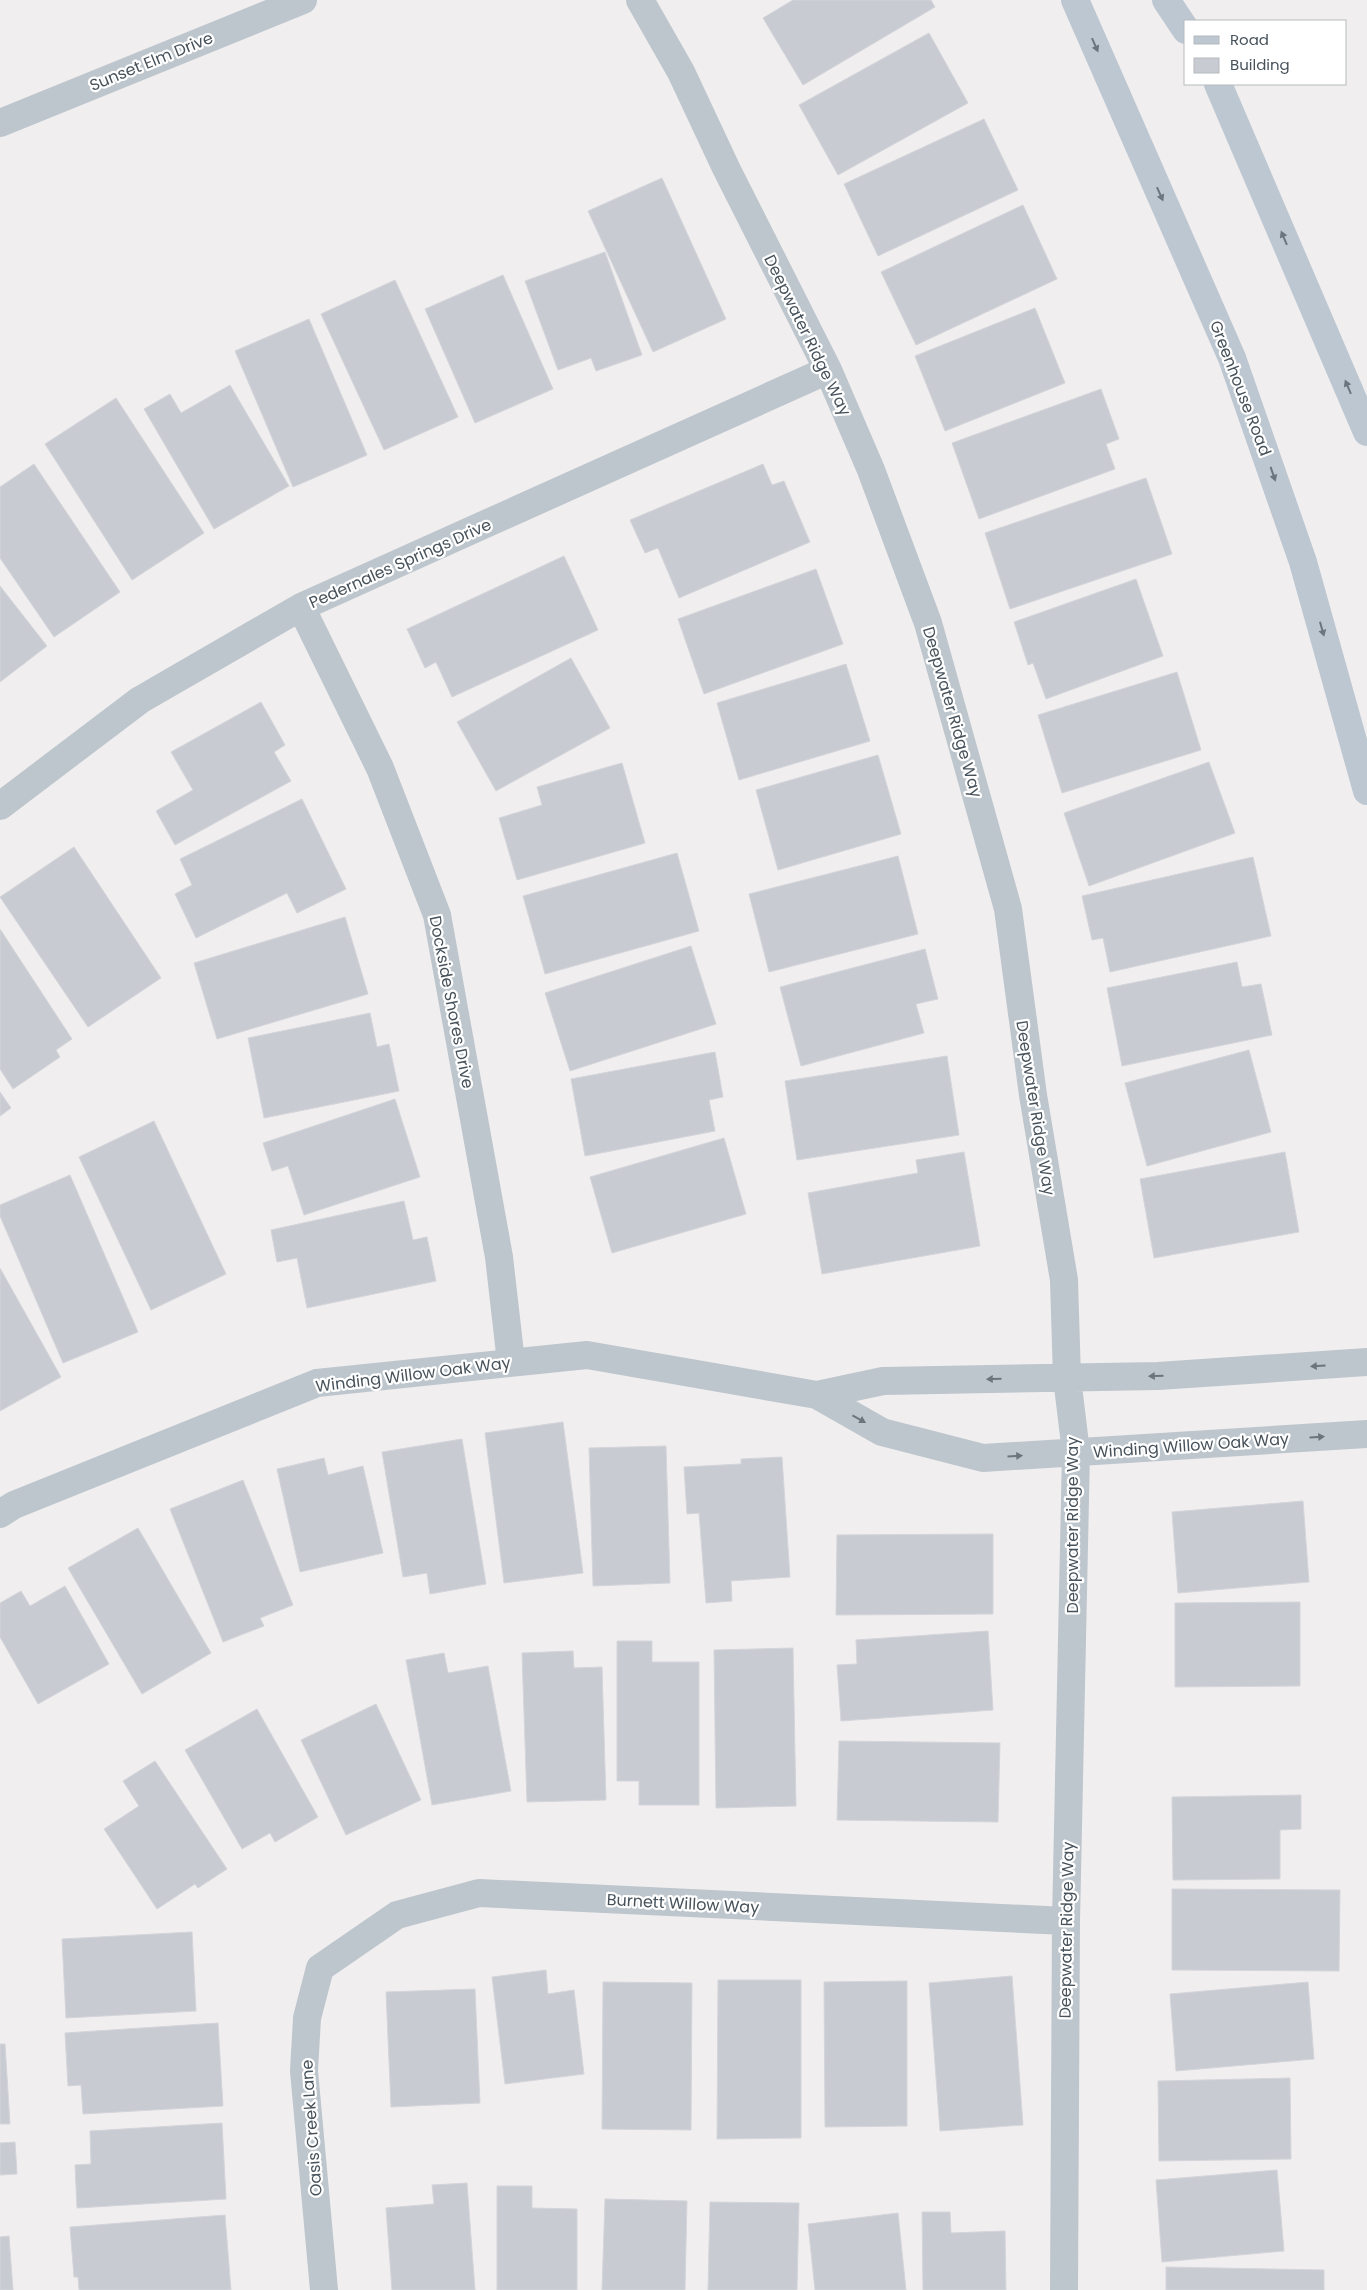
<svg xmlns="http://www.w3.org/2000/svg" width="1367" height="2290" viewBox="0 0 1367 2290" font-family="Poppins,sans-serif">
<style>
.building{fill:#c8cbd1;stroke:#d3d5da}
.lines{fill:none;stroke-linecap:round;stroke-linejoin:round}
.street{stroke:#bdc6cd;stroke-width:28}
.secondary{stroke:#bdc7d1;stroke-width:28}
.oneway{fill:#6a757e}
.oneway2{fill:#6a757d}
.labels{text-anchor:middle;stroke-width:4.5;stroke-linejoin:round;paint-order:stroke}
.street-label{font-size:16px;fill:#47525b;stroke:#fff}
</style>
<rect width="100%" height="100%" fill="#f1eeef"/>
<path class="building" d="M793,0H931L935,7L803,85L763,18Z
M929,33L968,103L838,175L799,105Z
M984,119L1018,190L878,256L844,184Z
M662,178L726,319L653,352L588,211Z
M1023,205L1057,279L916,345L881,272Z
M605,252L642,355L596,371L591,358L558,370L525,281Z
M503,275L553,389L475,423L425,309Z
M395,280L458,417L384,450L321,314Z
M1035,308L1065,383L945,431L915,356Z
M309,319L367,455L293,487L235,351Z
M230,385L289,486L214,529L144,409L170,394L181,413Z
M1101,389L1119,439L1106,444L1115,469L979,519L952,443Z
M116,398L204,533L132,580L45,444Z
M34,464L120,592L54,637L0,558V487Z
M763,464L772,485L784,481L810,542L679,598L658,548L645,553L630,520Z
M1146,478L1172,554L1010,609L985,533Z
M564,556L598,630L452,697L436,662L425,668L407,629Z
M816,569L843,644L704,694L678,619Z
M1136,579L1163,656L1046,699L1033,663L1028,665L1014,622Z
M0,586L47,646L0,682Z
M571,658L610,728L496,791L457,722Z
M846,664L870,741L739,780L717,703Z
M1177,672L1201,750L1062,793L1038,715Z
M261,702L285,745L274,752L291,781L175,845L156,811L193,790L171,752Z
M878,755L901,834L778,870L756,790Z
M1209,762L1235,833L1089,886L1064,813Z
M622,763L645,843L517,880L499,818L542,805L537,787Z
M302,799L346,889L297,913L287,893L196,938L175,894L192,885L180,859Z
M74,847L161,978L88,1027L0,897Z
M677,853L699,931L545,974L523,896Z
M898,856L918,934L769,972L749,894Z
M1253,857L1271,936L1110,972L1103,938L1092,940L1082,896Z
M345,917L368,994L217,1039L194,963Z
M0,929L72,1039L56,1050L60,1057L13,1089L0,1069Z
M691,946L716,1024L570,1071L545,993Z
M925,949L938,999L916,1004L924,1033L801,1066L780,987Z
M1237,962L1242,987L1261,984L1272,1035L1122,1066L1107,988Z
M370,1013L377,1047L389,1044L399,1091L264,1118L248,1038Z
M1249,1050L1271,1132L1147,1166L1125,1083Z
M715,1052L723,1097L709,1100L715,1131L585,1156L571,1079Z
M947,1056L959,1135L797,1160L785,1081Z
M0,1092L11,1108L0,1116Z
M395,1099L420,1177L304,1215L288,1166L272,1171L263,1143Z
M154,1121L226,1274L151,1310L79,1157Z
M724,1138L746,1214L612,1253L590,1177Z
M964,1152L980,1246L822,1274L808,1193L918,1173L916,1160Z
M1285,1152L1299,1232L1154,1258L1140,1179Z
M70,1175L138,1332L63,1363L0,1216V1205Z
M404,1201L413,1240L427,1237L436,1281L307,1308L297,1258L277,1262L271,1230Z
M0,1268L61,1377L0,1411Z
M563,1422L583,1573L504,1583L485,1433Z
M462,1439L486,1584L430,1594L427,1573L403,1577L382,1452Z
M666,1446L670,1583L593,1586L589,1448Z
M782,1457L790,1577L731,1581L732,1601L706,1603L699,1513L687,1514L684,1467L741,1464V1459Z
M324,1458L328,1475L363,1466L383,1553L300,1572L277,1469Z
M243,1480L293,1605L260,1618L264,1626L223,1642L170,1509Z
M1303,1501L1309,1582L1178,1593L1172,1512Z
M138,1528L211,1653L142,1694L68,1568Z
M993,1534V1614L836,1615L837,1535Z
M65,1586L109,1664L38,1704L0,1637V1603L21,1591L30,1606Z
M1300,1602V1686L1175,1687V1603Z
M988,1631L993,1710L841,1721L837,1665L857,1664L856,1640Z
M617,1641H652V1662H699V1805H639V1781H617Z
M793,1648L796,1806L716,1808L714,1650Z
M573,1651L574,1668L602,1667L606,1800L527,1802L522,1653Z
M444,1653L448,1673L488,1666L511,1791L432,1805L406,1660Z
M376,1704L421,1800L346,1835L301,1740Z
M257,1709L318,1817L275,1842L270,1833L242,1849L185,1750Z
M839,1741L1000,1743L998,1822L837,1820Z
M155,1761L227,1869L198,1888L195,1884L157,1909L104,1829L139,1806L123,1781Z
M1301,1795V1829L1280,1830V1879L1173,1880L1172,1797Z
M1172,1889L1340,1890L1339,1971L1172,1970Z
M192,1932L196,2011L66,2018L62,1939Z
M546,1970L548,1994L574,1990L584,2074L505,2084L492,1977Z
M1012,1976L1023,2125L940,2131L929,1983Z
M718,1980H801V2138L717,2139Z
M907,1981V2126L825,2127L824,1982Z
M603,1982L692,1983L691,2130L602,2129Z
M1308,1982L1314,2059L1176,2071L1170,1994Z
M475,1989L480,2103L391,2107L386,1992Z
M218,2023L223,2106L83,2114L81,2085L68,2086L65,2033Z
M0,2044H5L10,2124H0Z
M1290,2078L1291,2159L1159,2161L1158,2081Z
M222,2123L226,2199L77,2208L75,2165L91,2164L90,2131Z
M15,2142L17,2174L0,2175V2143Z
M1277,2170L1284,2251L1162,2262L1156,2180Z
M467,2183L475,2290H392L386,2208L434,2204L432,2185Z
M497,2186H532V2208L577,2209V2290H497Z
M605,2199L687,2201L685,2290H602Z
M710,2202L799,2203L797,2290H708Z
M922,2212H950L951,2233L1005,2231L1006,2290H923Z
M898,2213L906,2290H815L808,2224Z
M225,2215L231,2290H79L78,2277H74L70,2227Z
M9,2236L13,2290H0V2237Z
M1166,2267L1324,2270V2290H1166Z"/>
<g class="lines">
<path class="street" d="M640,0L681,72L726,168L828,370L871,470L928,623L1008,909L1033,1095L1064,1280L1067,1378L1076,1452L1066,1921L1064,2290
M0,123L303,0
M301,607L380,768L437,915L499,1257L511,1362
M0,806L140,700L301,607L828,370
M817,1395L883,1381L1158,1376L1367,1362
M0,1514L14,1505L317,1383L587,1355L817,1395L882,1432L983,1458L1367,1434
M324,2290L304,2071L307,2018L320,1968L397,1915L479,1893L1066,1921"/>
<path class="secondary" d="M1075,0L1232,358L1303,562L1367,791
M1166,0L1186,30
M1218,84L1367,432"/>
</g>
<defs><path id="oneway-solid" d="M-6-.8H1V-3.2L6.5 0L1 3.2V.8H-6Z" transform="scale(1.25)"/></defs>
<g class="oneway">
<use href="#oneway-solid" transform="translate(1095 45) rotate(66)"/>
<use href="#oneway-solid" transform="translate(1160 194) rotate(66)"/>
<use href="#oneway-solid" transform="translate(1284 238) rotate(-113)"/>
<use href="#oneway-solid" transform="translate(1348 387) rotate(-113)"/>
<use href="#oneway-solid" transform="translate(1273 474) rotate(71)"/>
<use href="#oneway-solid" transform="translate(1322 629) rotate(74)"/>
</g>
<g class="oneway2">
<use href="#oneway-solid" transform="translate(1318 1366) rotate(176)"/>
<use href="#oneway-solid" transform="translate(1156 1376) rotate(178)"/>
<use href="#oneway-solid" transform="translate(994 1379) rotate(179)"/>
<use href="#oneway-solid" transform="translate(859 1419) rotate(29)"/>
<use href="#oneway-solid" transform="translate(1317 1437) rotate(-4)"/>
<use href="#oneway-solid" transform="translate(1015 1456) rotate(-3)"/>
</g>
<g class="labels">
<g class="street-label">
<text transform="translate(151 61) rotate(-22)" y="6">Sunset Elm Drive</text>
<text transform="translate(808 335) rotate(64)" y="6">Deepwater Ridge Way</text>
<text transform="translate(1241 388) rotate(69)" y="6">Greenhouse Road</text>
<text transform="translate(400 563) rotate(-24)" y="6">Pedernales Springs Drive</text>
<text transform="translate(953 712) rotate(74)" y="6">Deepwater Ridge Way</text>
<text transform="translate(452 1002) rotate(79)" y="6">Dockside Shores Drive</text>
<text transform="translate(1036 1108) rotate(81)" y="6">Deepwater Ridge Way</text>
<text transform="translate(413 1374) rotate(-7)" y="6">Winding Willow Oak Way</text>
<text transform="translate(1191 1445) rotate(-4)" y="6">Winding Willow Oak Way</text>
<text transform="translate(1072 1525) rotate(-90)" y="6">Deepwater Ridge Way</text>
<text transform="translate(683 1903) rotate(3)" y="6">Burnett Willow Way</text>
<text transform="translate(1066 1930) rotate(-89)" y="6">Deepwater Ridge Way</text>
<text transform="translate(311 2128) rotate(-94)" y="6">Oasis Creek Lane</text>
</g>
</g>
<rect x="1184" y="20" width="162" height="65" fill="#ffffff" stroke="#b5babd"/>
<rect x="1194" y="36" width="25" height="8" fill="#bdc7d1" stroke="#b5babd"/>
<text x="1230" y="45" font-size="15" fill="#47525b">Road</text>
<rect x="1194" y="58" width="25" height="15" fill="#c8cbd1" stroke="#b5babd"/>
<text x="1230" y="70" font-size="15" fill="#47525b">Building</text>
</svg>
